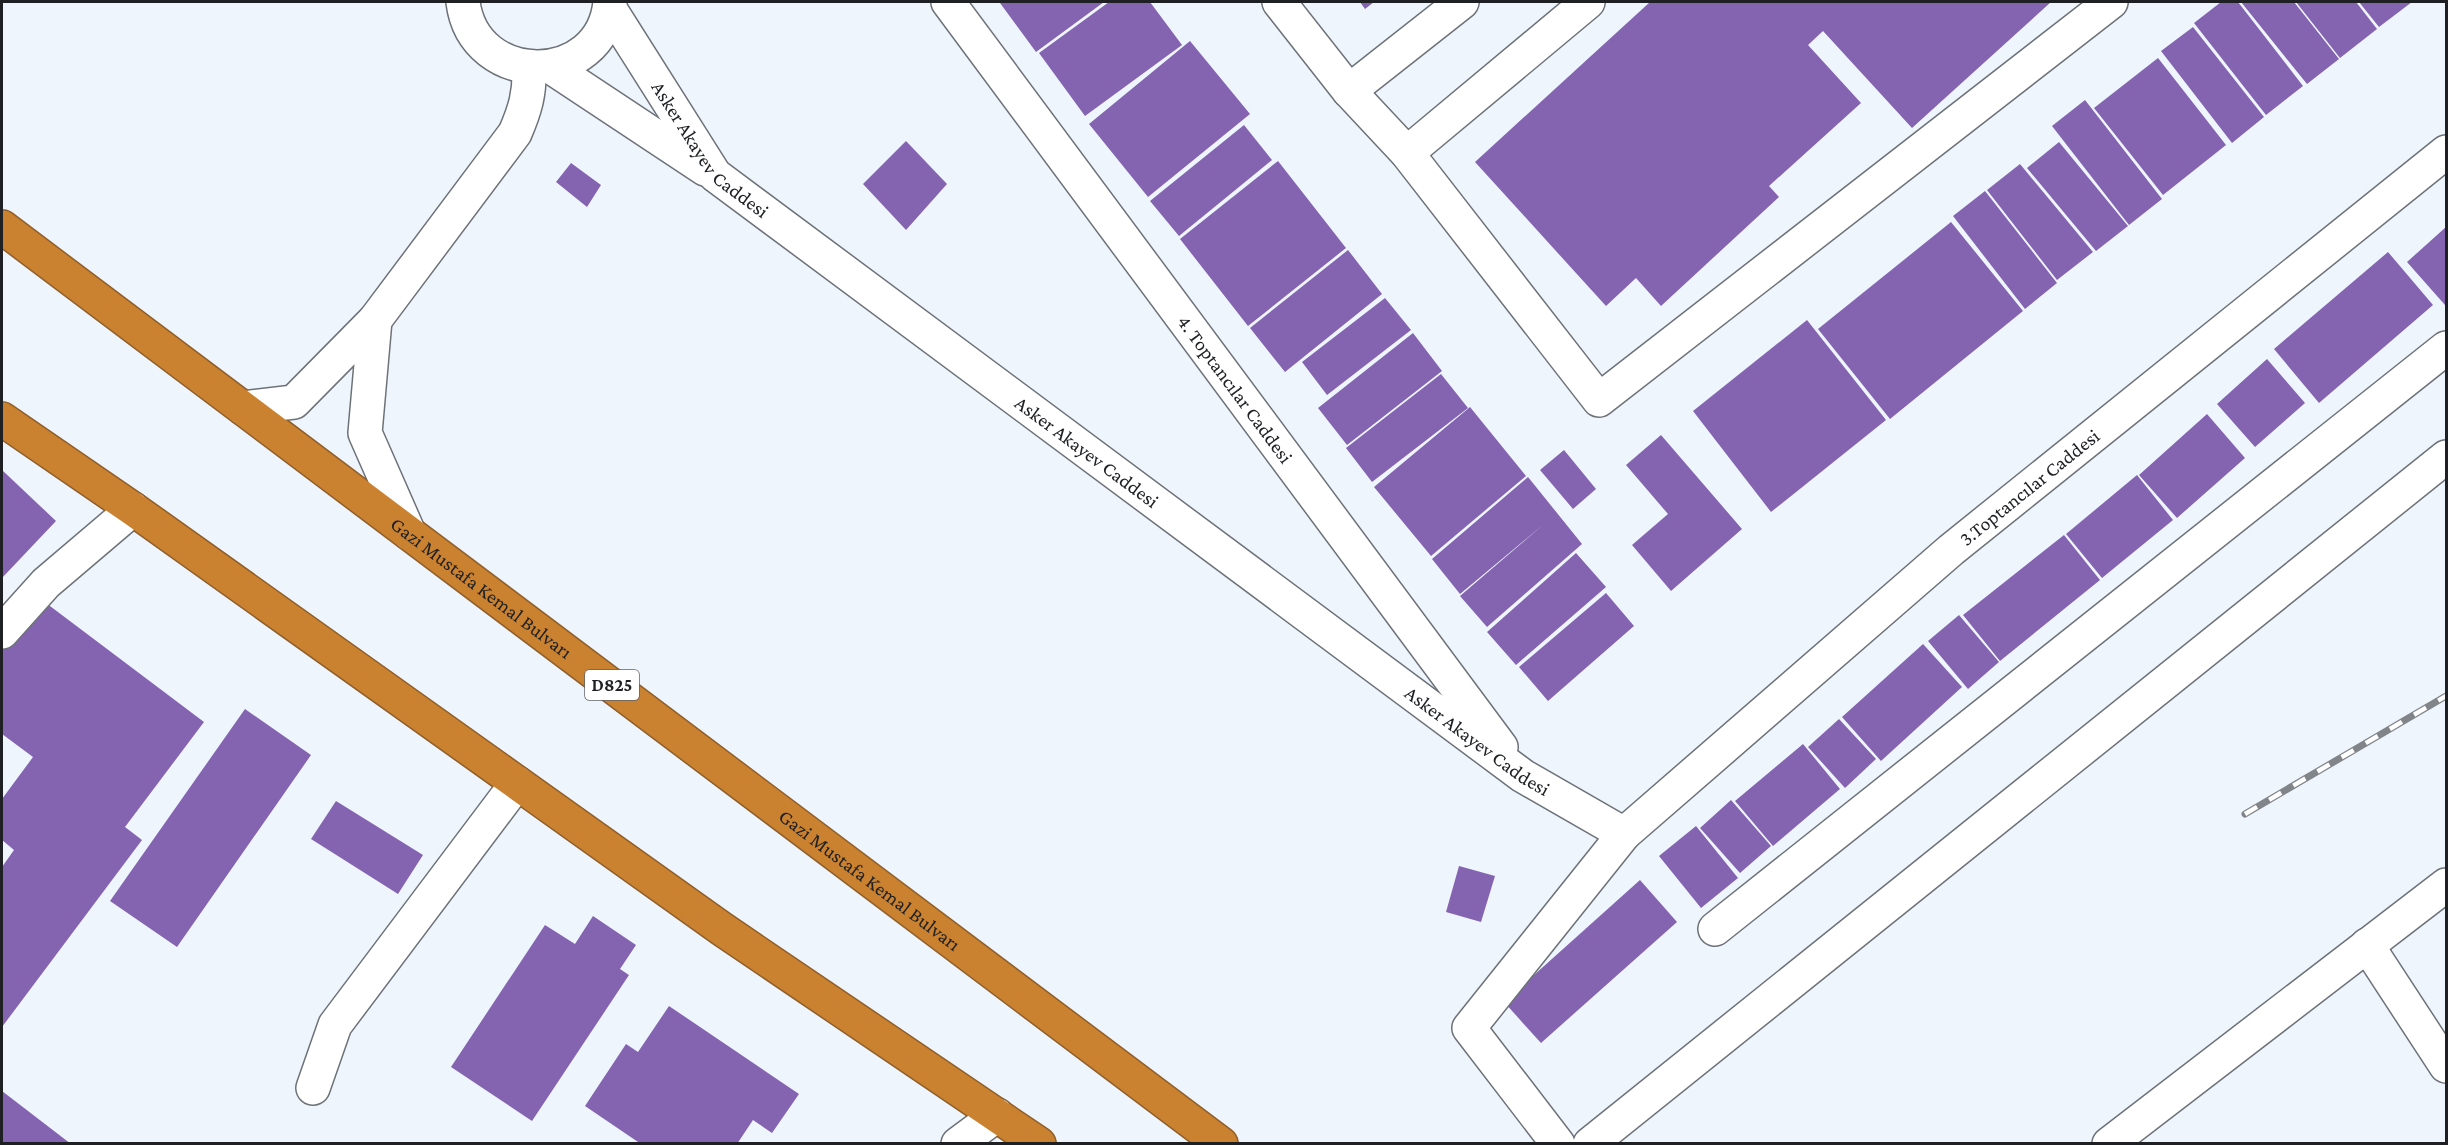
<svg xmlns="http://www.w3.org/2000/svg" width="2448" height="1145" viewBox="0 0 2448 1145" font-family="'Crimson Pro',serif">
<style>
.building{fill:#8464b0}
.lines{fill:none;stroke-linecap:round;stroke-linejoin:round}
.minor-casing{stroke:#6d7279;stroke-width:36}
.highway-casing{stroke:#8e5f2b;stroke-width:36}
.minor{stroke:#fff;stroke-width:33}
.highway{stroke:#ca8130;stroke-width:33}
.rail-casing{stroke:#81858a;stroke-width:7}
.rail{stroke:#fff;stroke-width:4.5;stroke-dasharray:14;stroke-linecap:butt}
.labels{text-anchor:middle;stroke-width:6;stroke-linejoin:round;paint-order:stroke}
.shield{fill:#fff;stroke:#626365;stroke-width:1.5}
.shield-label{font-size:18px;font-weight:bold;fill:#1e2023}
.street-label{font-size:20px;fill:#1e2023;stroke:#fff}
</style>
<rect width="100%" height="100%" fill="#eff5fd"/>
<path class="building" d="M1002,2H1104L1036,52L1000,3Z
M1109,2H1150L1182,45L1085,116L1039,53Z
M1360,2H1374L1365,9Z
M1650,2H2051L1912,128L1823,31L1808,45L1861,103L1769,186L1779,197L1661,306L1636,278L1606,306L1475,162Z
M2221,2H2238L2303,86L2266,115L2194,23Z
M2241,2H2294L2339,59L2307,84Z
M2296,2H2356L2377,29L2340,58Z
M2359,2H2412L2379,27Z
M2193,27L2264,117L2232,143L2161,51Z
M1190,41L1250,114L1148,197L1089,124Z
M2158,58L2226,145L2163,195L2094,108Z
M2085,100L2162,199L2129,225L2052,126Z
M1244,125L1272,160L1179,236L1150,201Z
M906,141L947,184L906,230L863,184Z
M2059,142L2128,226L2096,251L2027,168Z
M1278,161L1346,248L1248,326L1180,239Z
M571,163L601,185L587,207L556,182Z
M2020,164L2093,252L2057,280L1987,190Z
M1985,191L2057,283L2025,309L1953,216Z
M1951,222L2023,311L1890,419L1818,329Z
M2446,227V304L2445,305L2407,262Z
M1348,250L1382,294L1285,372L1250,328Z
M2388,252L2433,305L2319,403L2274,349Z
M1385,298L1411,330L1327,395L1302,362Z
M1807,320L1886,420L1771,512L1693,411Z
M1413,333L1442,371L1347,445L1318,408Z
M2267,359L2305,403L2255,447L2217,404Z
M1441,374L1468,408L1372,482L1346,448Z
M1470,407L1526,476L1431,556L1374,487Z
M2207,414L2245,458L2177,518L2139,475Z
M1661,435L1742,529L1671,591L1632,545L1668,514L1626,465Z
M1564,450L1596,489L1573,509L1540,470Z
M2,470L56,521L2,578Z
M2137,475L2173,520L2102,578L2066,534Z
M1528,477L1582,544L1487,627L1460,596L1544,524L1460,594L1432,559Z
M2064,535L2100,580L2000,661L1963,615Z
M1576,553L1606,587L1516,665L1487,632Z
M1606,593L1634,626L1548,701L1519,667Z
M38,597L204,722L125,827L142,840L2,1027V867L14,850L2,840V799L33,757L2,734V646Z
M1959,615L1999,662L1968,689L1928,641Z
M1923,644L1962,687L1881,761L1842,717Z
M245,709L311,755L177,947L110,901Z
M1839,719L1876,759L1845,788L1808,747Z
M1803,744L1840,789L1773,846L1735,801Z
M1731,800L1771,846L1740,873L1700,828Z
M336,801L423,855L398,894L311,839Z
M1696,826L1738,878L1701,908L1659,856Z
M1459,866L1495,876L1481,922L1446,912Z
M1640,880L1677,922L1541,1043L1504,1002Z
M593,916L636,945L620,969L629,975L532,1121L451,1067L545,925L575,944Z
M669,1006L799,1094L772,1133L753,1120L737,1144H641L585,1106L626,1044L638,1052Z
M2,1091L71,1144H2Z"/>
<g class="lines">
<defs>
<g id="minor">
<path d="M463,2C474,89 602,88 610,2"/>
<path id="s1" d="M948,2L1501,747"/>
<path d="M1279,2L1349,91L1407,153L1599,400L2111,2"/>
<path id="s2" d="M610,9L715,175L1523,776L1624,834"/>
<path d="M551,67L705,169"/>
<path d="M1349,91L1462,2"/>
<path d="M1407,153L1588,2"/>
<path d="M375,320L515,133C525,110 530,93 529,68"/>
<path d="M243,408L294,402L375,320L365,433L409,533"/>
<path d="M2,632L46,583L133,509"/>
<path d="M1715,929L2446,348"/>
<path d="M2367,945L2446,1066"/>
<path d="M313,1088L335,1025L517,783"/>
<path d="M958,1144L997,1115"/>
<path id="s3" d="M1558,1144L1469,1028L1624,834L1951,550L2446,152"/>
<path d="M1590,1144L2446,457"/>
<path d="M2109,1144L2446,885"/>
</g>
<g id="highway">
<path id="s4" d="M2,227L1221,1144"/>
<path d="M2,419L133,509L722,929L1039,1144"/>
</g>
</defs>
<use href="#minor" class="minor-casing"/>
<use href="#highway" class="highway-casing"/>
<use href="#minor" class="minor"/>
<use href="#highway" class="highway"/>
<defs>
<path id="rail" d="M2245,814L2446,696"/>
</defs>
<use href="#rail" class="rail-casing"/>
<use href="#rail" class="rail"/>
</g>
<g class="labels">
<rect class="shield" x="585" y="670" width="54" height="30" rx="4.5"/>
<g class="shield-label">
<text x="612" y="691">D825</text>
</g>
<g class="street-label">
<text dy="7" stroke="none"><textPath href="#s2" startOffset="174">Asker Akayev Caddesi</textPath></text>
<text dy="7" stroke="none"><textPath href="#s1" startOffset="482">4. Toptancılar Caddesi</textPath></text>
<text dy="7" stroke="none"><textPath href="#s2" startOffset="660">Asker Akayev Caddesi</textPath></text>
<text dy="7" stroke="none"><textPath href="#s3" startOffset="928">3.Toptancılar Caddesi</textPath></text>
<text dy="7" stroke="none"><textPath href="#s4" startOffset="600">Gazi Mustafa Kemal Bulvarı</textPath></text>
<text dy="7" stroke="none"><textPath href="#s2" startOffset="1146">Asker Akayev Caddesi</textPath></text>
<text dy="7" stroke="none"><textPath href="#s4" startOffset="1086">Gazi Mustafa Kemal Bulvarı</textPath></text>
</g>
</g>
<rect width="2448" height="1145" fill="none" stroke="#1e2023" stroke-width="6"/>
</svg>
